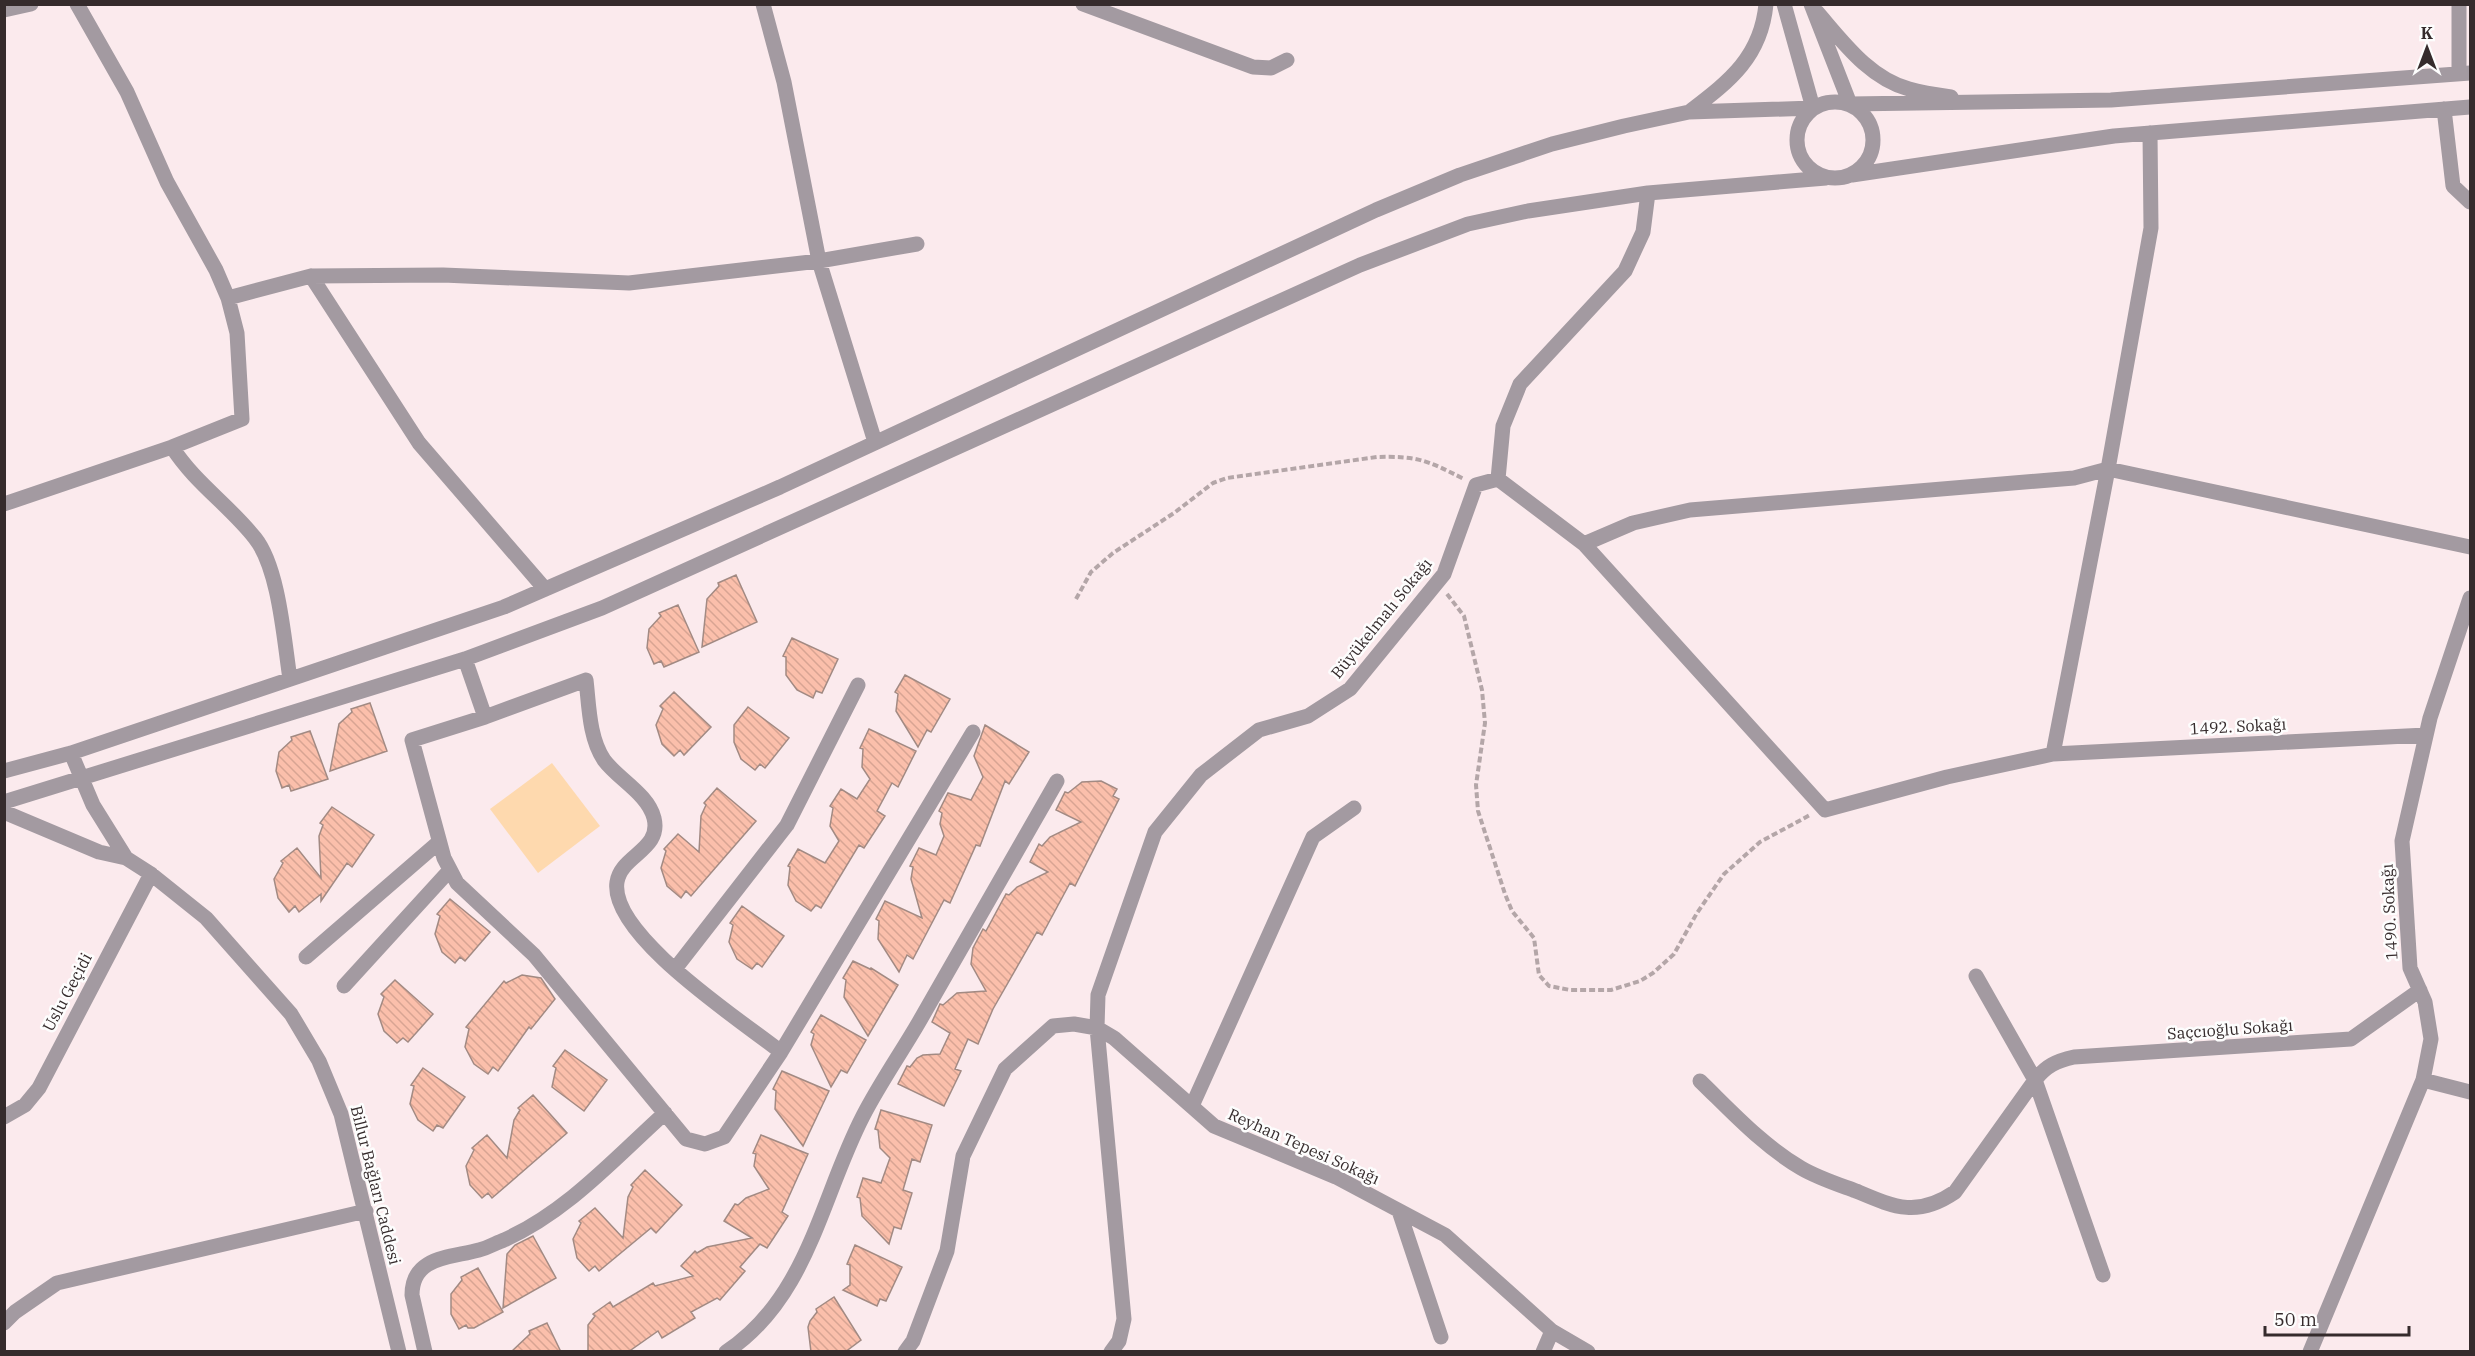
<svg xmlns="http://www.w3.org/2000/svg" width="2475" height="1356" viewBox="0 0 2475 1356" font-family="'IBM Plex Serif',serif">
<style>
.pitch{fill:#fed9ae}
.building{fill:url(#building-back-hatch);stroke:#a28a83;stroke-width:1.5}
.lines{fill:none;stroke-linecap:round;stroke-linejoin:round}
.path{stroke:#b4a6a8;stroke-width:4;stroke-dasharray:6 3;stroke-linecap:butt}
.minor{stroke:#a39aa1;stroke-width:15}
.labels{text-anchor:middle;stroke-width:5;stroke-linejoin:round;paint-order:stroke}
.street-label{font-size:16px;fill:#352b2c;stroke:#fdfdfd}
</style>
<defs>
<pattern id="building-back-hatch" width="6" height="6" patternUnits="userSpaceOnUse" patternTransform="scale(1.5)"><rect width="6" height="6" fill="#fbbfab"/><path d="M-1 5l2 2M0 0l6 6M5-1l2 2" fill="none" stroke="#d8a493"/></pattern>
</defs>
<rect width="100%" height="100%" fill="#fbeaed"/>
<path class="pitch" d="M552,763L600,826L538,873L490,809Z"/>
<path class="building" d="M736,575L757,622L702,647L707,599L719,586L718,583Z
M678,605L699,652L664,667L661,661L654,664L647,648L649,629L661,616L659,613Z
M792,638L838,659L822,693L816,691L813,698L797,690L786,675V657L783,656Z
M905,675L950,699L931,732L927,730L918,747L896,711L898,694L895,692Z
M674,692L711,727L684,755L680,750L674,756L662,744L656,725L663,709L660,706Z
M370,703L387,751L330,771L339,724L352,712L351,709Z
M748,707L789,738L765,768L760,764L755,770L741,759L734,742V725Z
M985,725L1029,752L1009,784L1005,781L980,846L976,845L950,903L944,900L913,959L907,955L899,972L878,939L879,921L876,919L885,901L922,918L911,879L913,867L910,866L919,848L936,855L944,836L940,824L942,813L939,811L948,793L971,800L983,777L974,756Z
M869,729L916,751L898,787L892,783L877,811L885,816L864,848L859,845L821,908L816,905L811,911L796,901L788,885L790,867L788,866L798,849L825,863L839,841L830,826L833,808L830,806L841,789L857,799L870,779L862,767L863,749L860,748Z
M310,731L328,779L291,791L289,785L282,788L276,771L279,752L292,740L291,737Z
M1101,781L1117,789L1113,796L1119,799L1075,886L1070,883L1042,935L1037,932L993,1009L978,1044L968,1039L955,1069L961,1071L944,1106L898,1084L907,1066L910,1067L917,1058L923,1055L940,1054L950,1033L932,1022L940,1004L943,1005L957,993L986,991L971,964L973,948L983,929L986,931L1006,894L1009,895L1017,887L1048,872L1030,862L1039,844L1042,846L1050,837L1081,822L1056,810L1065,792L1068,793L1082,782Z
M717,788L756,821L691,896L686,891L681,898L667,886L661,868L666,851L664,849L678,834L699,852L701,816L706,805L704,803Z
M332,807L374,835L352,867L347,863L321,901V894L299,912L295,906L289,912L278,898L274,879L283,863L281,861L297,848L321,878L319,836L323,825L320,823Z
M450,899L490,932L465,961L460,957L455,963L442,952L435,934L440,916L437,914Z
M742,906L784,936L762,967L757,963L752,969L737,959L729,942L733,925L730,923Z
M853,961L870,969L871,968L898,985L868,1036L844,997L846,980L843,978Z
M522,975L541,978L555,999L531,1029L529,1027L498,1071L493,1067L488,1074L474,1064L465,1047L469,1029L466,1027L504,981L506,983Z
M395,980L433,1014L408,1042L403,1038L397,1043L384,1031L378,1014L384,997L381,994Z
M821,1015L866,1040L847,1073L841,1070L831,1087L811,1045L814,1034L811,1032Z
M565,1050L607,1080L584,1111L552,1087L556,1068L553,1066Z
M423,1068L465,1097L443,1128L437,1125L433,1131L418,1120L410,1104L414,1086L411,1085Z
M782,1071L829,1091L803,1146L775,1109L776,1091L773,1089Z
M533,1095L567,1133L492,1198L488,1193L482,1198L470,1185L466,1166L474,1150L472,1148L487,1135L507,1158L514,1120L520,1110L518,1108Z
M881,1110L932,1125L920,1162L912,1159L903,1190L912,1193L901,1229L894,1227L889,1244L862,1216L860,1198L857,1197L863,1178L881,1183L890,1158L880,1148L878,1130L875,1129Z
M761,1135L808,1154L782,1212L788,1216L767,1248L760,1244L740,1267L745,1271L720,1300L717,1298L691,1312L695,1318L662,1338L658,1331L628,1352H588V1325L595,1316L593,1314L610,1302L613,1307L653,1283L655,1286L693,1276L681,1266L695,1251L697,1253L707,1247L752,1238L724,1221L735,1204L738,1205L746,1198L769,1189L754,1166L756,1154L753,1153Z
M645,1170L682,1205L656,1233L651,1228L599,1271L595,1266L589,1271L577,1258L573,1239L581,1223L579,1221L595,1208L623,1238L628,1197L633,1187L631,1185Z
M533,1236L556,1278L503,1308L507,1254L515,1245Z
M855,1245L902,1267L886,1301L880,1299L877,1306L843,1290L850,1285V1265L847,1264Z
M478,1268L503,1312L474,1328H468L466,1325L459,1329L451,1314V1294L462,1280L461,1277Z
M834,1297L861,1340L845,1352H811L808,1327L810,1321L817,1312L816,1309Z
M547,1323L561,1352H511L530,1334L529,1331Z"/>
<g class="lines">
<path class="path" d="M1447,594L1464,616L1482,690L1485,723L1476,785L1478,811L1505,894L1512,911L1534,938L1539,975L1549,986L1570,990H1611L1640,981L1653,973L1674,954L1697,913L1724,874L1760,842L1810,815
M1076,599L1091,572L1113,553L1174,513L1213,483L1227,478L1377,457C1419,456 1426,460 1464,479"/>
<path class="minor" d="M763,4L784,82L819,261L875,442
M1083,4L1253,67L1271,68L1287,60
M1811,4L1850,104L2111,100L2470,73
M2459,4V73
M4,10L31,4
M1817,12C1843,42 1869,78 1909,89C1923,93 1937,95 1951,97
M1797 140a38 38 0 1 1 76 0a38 38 0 1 1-76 0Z
M2444,109L2453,186L2470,202
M1689,112C1728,82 1761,58 1766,4
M2150,133L2151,228L2108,469L2470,547
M1852,175L2114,136L2470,107
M311,276L419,443L545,589
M228,298L311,276L443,275L629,283L819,261L917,244
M172,447C195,483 229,505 255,538C279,568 284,640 290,679
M1498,479L1584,544L1825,810L1947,777L2053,754L2426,735
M4,504L172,447L242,419L237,333L228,298L216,270L167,182L127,92L77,4
M1584,544L1633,523L1690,510L2074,478L2108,469
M465,659L485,717
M71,753L93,805L126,858
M2053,754L2108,469
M4,771L71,753L504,607L780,487L1376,210L1460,175L1552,144L1624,126L1689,112L1813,108L1784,4
M4,802L465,659L602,608L1360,265L1468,224L1528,211L1648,193L1826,178
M4,812L99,852L126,858L151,874L206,918L291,1014L319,1061L341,1114L399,1352
M306,957L439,842
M675,969L787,825L858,685
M1976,976L2035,1080L2103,1275
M344,986L449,871
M781,1052C742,1021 609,935 617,882C621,855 662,850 654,818C648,794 618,779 604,760C589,738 589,705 586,680L485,717L412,740L444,858L457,883L534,955L686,1139L705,1144L724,1137L781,1052L973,732
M2423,1080L2470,1092
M1700,1081C1732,1112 1762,1145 1801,1168C1818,1178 1837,1184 1856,1191C1894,1207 1917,1218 1955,1192L2035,1080C2046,1066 2056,1061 2074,1057L2351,1039L2420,990
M1192,1106L1313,837L1354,808
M4,1117L25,1105L39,1088L151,874
M1399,1211L1441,1337
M4,1323L15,1312L57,1283L366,1211
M425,1352L412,1295C412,1256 450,1258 479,1250C487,1248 496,1243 504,1240C567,1212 615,1158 665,1113
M726,1352C808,1298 821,1197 863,1116C880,1083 901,1053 919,1022C965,941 1011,861 1057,781
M905,1352L913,1341L947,1251L963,1156L1005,1069L1053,1026L1074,1024L1097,1028L1114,1038L1214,1126L1336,1177L1445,1235L1552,1331L1588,1352
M1111,1352L1119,1341L1124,1319L1097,1028L1098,995L1155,832L1201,775L1259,730L1308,716L1350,689L1444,574L1476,485L1498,479L1503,426L1520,384L1625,271L1643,232L1648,193
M1543,1352L1552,1331
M2310,1352L2423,1080L2431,1039L2425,1002L2410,968L2402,841L2430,718L2470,598"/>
</g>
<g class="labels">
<g class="street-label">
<text transform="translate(1381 618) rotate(-51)" y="6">Büyükelmalı Sokağı</text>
<text transform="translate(2238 726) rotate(-3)" y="6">1492. Sokağı</text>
<text transform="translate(2389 912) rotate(-93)" y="6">1490. Sokağı</text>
<text transform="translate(67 992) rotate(-62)" y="6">Uslu Geçidi</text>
<text transform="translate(2230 1029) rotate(-4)" y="6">Saçcıoğlu Sokağı</text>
<text transform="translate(1304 1146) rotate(24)" y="6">Reyhan Tepesi Sokağı</text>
<text transform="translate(376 1185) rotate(76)" y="6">Billur Bağları Caddesi</text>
</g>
</g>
<rect width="2475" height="1356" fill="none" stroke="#352b2c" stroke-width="12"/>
<g transform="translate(2427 48)" stroke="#fdfdfd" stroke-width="4.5" paint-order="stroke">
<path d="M0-4.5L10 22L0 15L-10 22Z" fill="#352b2c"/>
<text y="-9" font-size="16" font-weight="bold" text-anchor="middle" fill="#352b2c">K</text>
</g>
<path d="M2265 1326v9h144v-9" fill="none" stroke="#352b2c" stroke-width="3"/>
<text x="2274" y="1326" font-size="18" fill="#352b2c" stroke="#fdfdfd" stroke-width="4.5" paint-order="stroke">50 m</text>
</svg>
